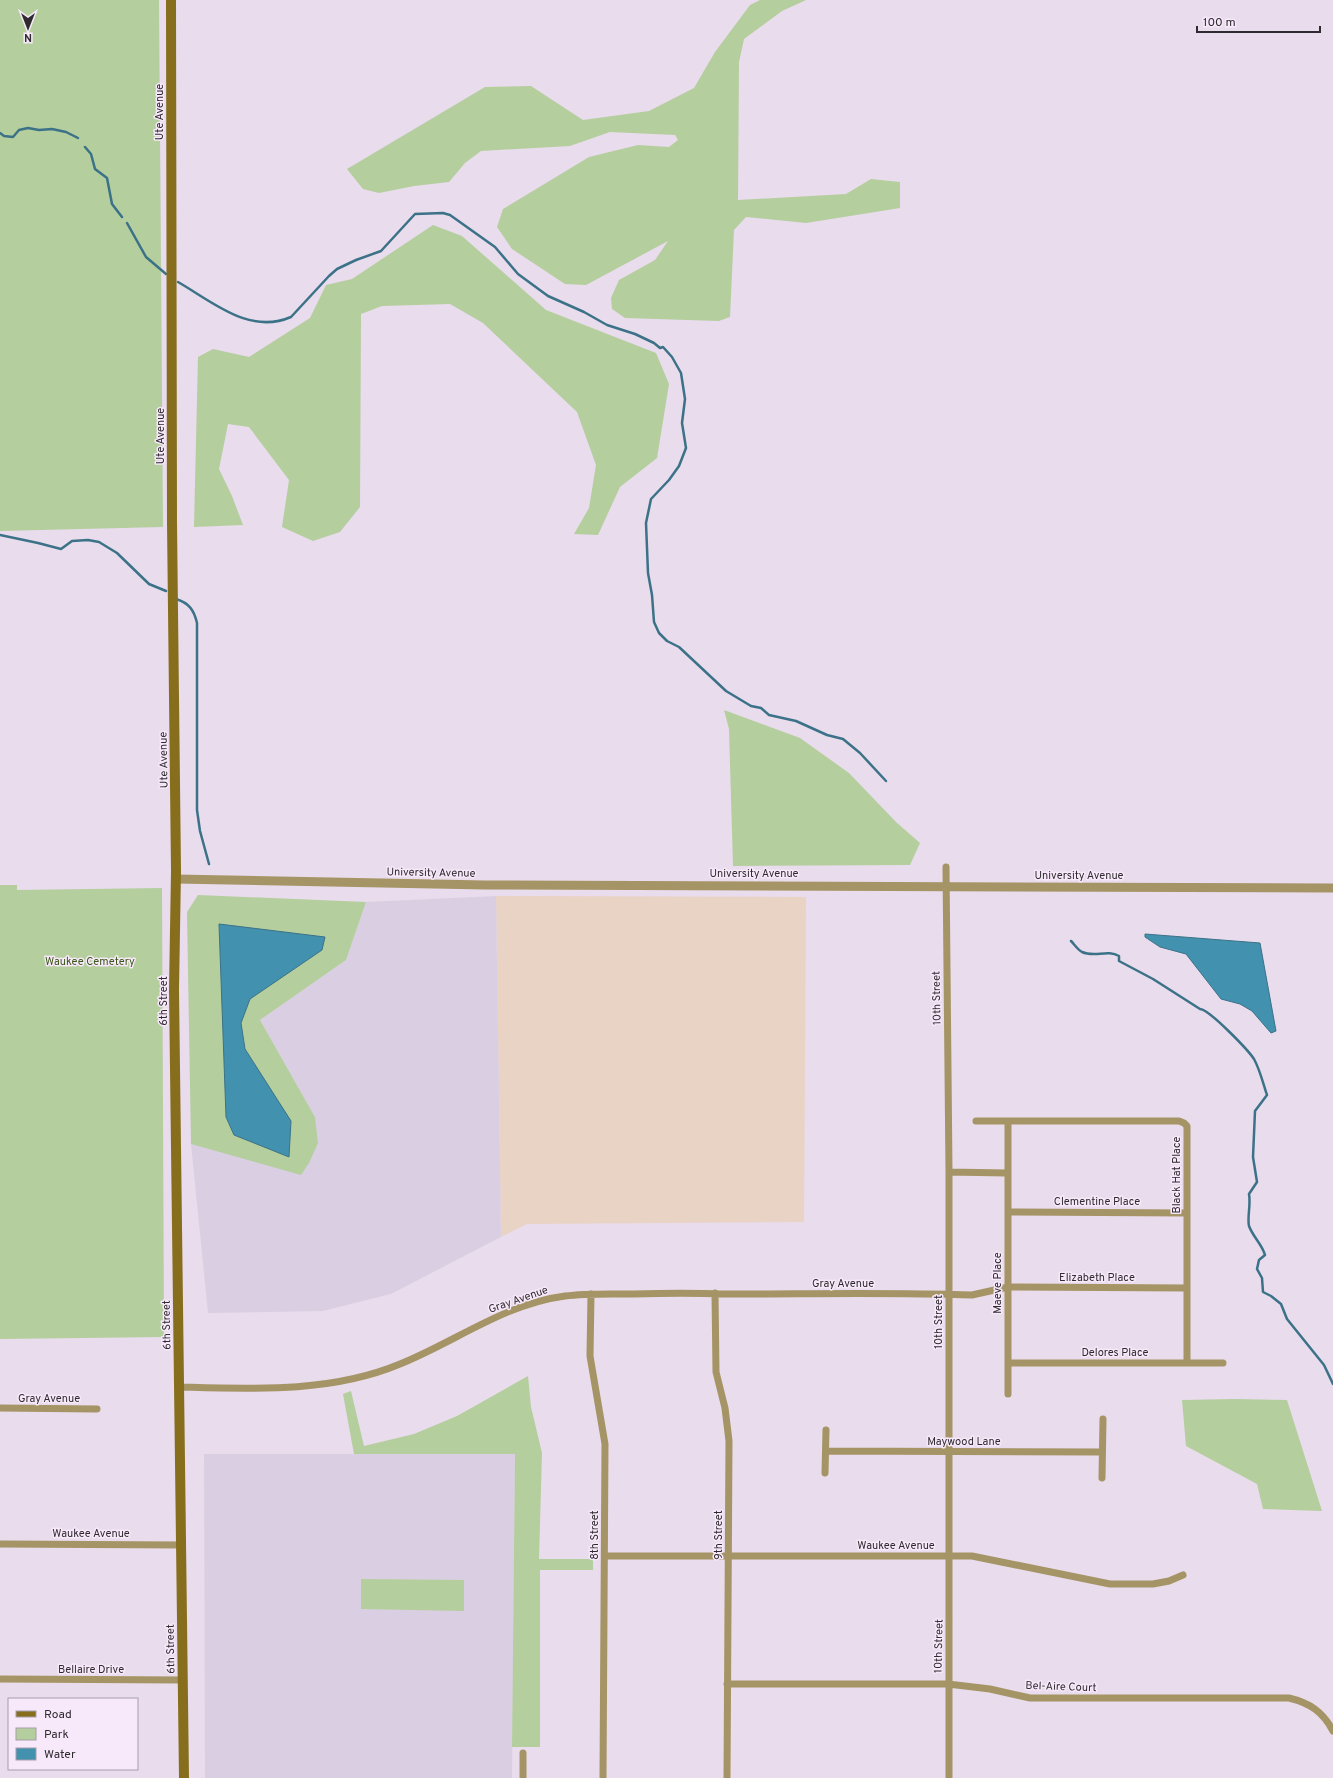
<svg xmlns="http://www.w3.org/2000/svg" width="1333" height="1778" viewBox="0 0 1333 1778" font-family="Overpass,sans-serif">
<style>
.industrial{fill:#e8d3c5}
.education{fill:#dacfe2}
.green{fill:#b4ce9e}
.water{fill:#4291ae;stroke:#3c7288}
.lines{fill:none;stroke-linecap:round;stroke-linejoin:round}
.stream{stroke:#3c7288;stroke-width:2.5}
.minor{stroke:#a59465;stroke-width:7}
.tertiary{stroke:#a59465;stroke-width:9}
.secondary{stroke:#876e1d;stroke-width:10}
.labels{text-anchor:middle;stroke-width:3;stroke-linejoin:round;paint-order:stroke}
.street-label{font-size:11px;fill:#2f2a30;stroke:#f7e9f9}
.park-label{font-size:11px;fill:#3a571a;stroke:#f7e9f9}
</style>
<rect width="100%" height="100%" fill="#e9dcec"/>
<path class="industrial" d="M496,896L806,897L804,1222L527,1224L501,1237Z"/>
<path class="education" d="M496,896L501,1237L391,1294L323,1311L208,1313L191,1144L208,1148L315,1117L260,1020L346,960L366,902Z
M204,1454H515L512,1778H205Z"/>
<path class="green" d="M0,0H159L163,527L0,531Z
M760,0H806L782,11L744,39L739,62L738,200L846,194L871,179L900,182V208L806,223L746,217L734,230L730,317L719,321L625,318L612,309L611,298L619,280L655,260L668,241L586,285L565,284L512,249L497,227L503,209L589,157L638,145L669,147L678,140L675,135L610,132L570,146L481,151L465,163L449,182L414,186L379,193L363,189L347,169L485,87L531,86L583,120L649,111L694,88L715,52L750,5Z
M433,225L462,236L546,310L656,353L669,384L657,458L620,487L598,535L574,534L589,508L596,465L577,412L483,323L450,304L382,306L361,314L360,507L340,532L313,541L282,527L289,480L249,427L228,424L219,469L232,496L243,525L194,527L198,357L213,349L249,357L310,318L326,285L352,279Z
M724,710L800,738L849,773L896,822L920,843L910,865L733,866L729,729Z
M0,885H17V890L162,888L164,1337L0,1339Z
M198,895L366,902L346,960L260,1020L315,1117L318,1143L309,1163L301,1175L191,1144L187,912Z
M528,1376L531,1407L542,1453L539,1559H593V1570H540V1747H512L515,1454H354L343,1394L351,1391L364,1446L414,1434L457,1416Z
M1235,1399L1287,1400L1322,1511L1263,1509L1257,1484L1186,1446L1182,1400Z
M361,1579L464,1580V1611L361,1609Z"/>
<path class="water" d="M219,924L325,937L322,950L250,999L241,1023L245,1049L291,1121L289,1157L234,1135L226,1117Z
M1145,934L1260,943L1276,1031L1271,1033L1252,1011L1240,1004L1221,999L1186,954L1160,947L1145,937Z"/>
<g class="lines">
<path class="stream" d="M0,133L4,136L13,137L19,130L28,128L39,130L52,129L66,132L78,138
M85,147L91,154L95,169L107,178L112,204L122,217
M127,223L146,257L166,274
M178,282C213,302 249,335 291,317L329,276L337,269L356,260L381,251L415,214L443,213L450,215L495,247L518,274L548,296L584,312L607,325L635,334L654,343L660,348L663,347L672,357L681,373L685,399L682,423L686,448L679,466L669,480L651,499L646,523L648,573L652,595L654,622L659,633L667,641L679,647L726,691L751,706L761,708L769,715L796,721L827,735L843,739L860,753L886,781
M0,535L38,543L61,549L72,541L88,540L99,542L117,553L149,584L166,591
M176,599C189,603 194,610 197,623V810L200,831L209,864
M1071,941C1074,944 1078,950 1082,952C1095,958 1107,949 1119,956V961L1153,979L1200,1009C1210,1010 1248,1050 1254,1059C1260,1070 1263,1083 1267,1095L1255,1111L1253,1157L1257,1182L1249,1194C1251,1205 1247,1217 1249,1226C1253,1237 1262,1244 1265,1255L1259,1260L1257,1269L1262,1278L1263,1292L1271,1296L1281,1304L1287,1319L1324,1365L1333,1384"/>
<path class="minor" d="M946,867L949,1172V1778
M976,1121H1179L1184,1123L1187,1126V1363
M1008,1121V1394
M949,1172L1007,1173
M1008,1212L1187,1213
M715,1293L716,1372L725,1408L729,1441L727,1778
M591,1294L590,1356L605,1444L603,1778
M1008,1363H1223
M179,1387C253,1389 331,1393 400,1364C455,1342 504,1304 565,1296C587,1293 611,1294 634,1294C665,1293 696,1293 727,1294C809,1294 890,1292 972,1295L1008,1287L1187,1288
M0,1408L97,1409
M827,1451L1102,1452
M825,1473L826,1430
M1102,1478L1103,1419
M0,1544L181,1545
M605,1556H972L1110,1584H1153L1169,1581L1183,1575
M0,1679L183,1680
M727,1684H948L990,1689L1030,1698H1289C1310,1703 1323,1712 1333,1731
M523,1753V1778"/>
<path class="tertiary" d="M176,879L485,885L1333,888"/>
<path class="secondary" d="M171,0L172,523L176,871L174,990L184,1778"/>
</g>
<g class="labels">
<g class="street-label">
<text transform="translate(159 112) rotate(-90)" y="4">Ute Avenue</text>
<text transform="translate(160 436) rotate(-90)" y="4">Ute Avenue</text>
<text transform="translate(163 760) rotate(-91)" y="4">Ute Avenue</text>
<text transform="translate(431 872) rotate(1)" y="4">University Avenue</text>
<text x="754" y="877">University Avenue</text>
<text x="1079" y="879">University Avenue</text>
<text transform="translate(936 998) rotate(-91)" y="4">10th Street</text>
<text transform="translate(163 1001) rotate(-90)" y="4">6th Street</text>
<text transform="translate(1176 1175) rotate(-90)" y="4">Black Hat Place</text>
<text x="1097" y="1205">Clementine Place</text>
<text x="1097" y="1281">Elizabeth Place</text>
<text x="843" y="1287">Gray Avenue</text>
<text transform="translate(997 1283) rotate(-90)" y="4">Maeve Place</text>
<text transform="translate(518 1299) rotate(-19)" y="4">Gray Avenue</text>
<text transform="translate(938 1322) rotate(-90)" y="4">10th Street</text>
<text transform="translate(166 1325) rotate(-91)" y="4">6th Street</text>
<text x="1115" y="1356">Delores Place</text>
<text x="49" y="1402">Gray Avenue</text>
<text x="964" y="1445">Maywood Lane</text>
<text x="91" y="1537">Waukee Avenue</text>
<text transform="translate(594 1535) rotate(-90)" y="4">8th Street</text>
<text transform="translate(718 1535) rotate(-90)" y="4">9th Street</text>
<text x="896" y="1549">Waukee Avenue</text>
<text transform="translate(938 1646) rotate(-89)" y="4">10th Street</text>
<text transform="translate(170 1649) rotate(-91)" y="4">6th Street</text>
<text x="91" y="1673">Bellaire Drive</text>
<text transform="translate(1061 1686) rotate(2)" y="4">Bel-Aire Court</text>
</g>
<g class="park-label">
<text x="90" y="965">Waukee Cemetery</text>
</g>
</g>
<rect x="8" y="1698" width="130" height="72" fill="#f7e9f9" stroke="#a79da9"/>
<rect x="16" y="1711" width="20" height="6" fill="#876e1d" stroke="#a79da9"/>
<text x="44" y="1718" font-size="12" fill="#2f2a30">Road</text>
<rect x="16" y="1728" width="20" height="12" fill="#b4ce9e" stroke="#a79da9"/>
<text x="44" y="1738" font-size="12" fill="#2f2a30">Park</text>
<rect x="16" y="1748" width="20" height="12" fill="#4291ae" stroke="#a79da9"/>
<text x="44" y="1758" font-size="12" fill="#2f2a30">Water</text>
<g transform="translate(28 28) rotate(180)" stroke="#f7e9f9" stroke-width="3" paint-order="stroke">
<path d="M0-3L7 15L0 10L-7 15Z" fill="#2f2a30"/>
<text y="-6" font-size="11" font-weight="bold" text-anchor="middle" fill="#2f2a30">N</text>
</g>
<path d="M1197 26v6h123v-6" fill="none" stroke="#2f2a30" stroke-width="2"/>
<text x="1203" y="26" font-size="12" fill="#2f2a30" stroke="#f7e9f9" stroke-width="3" paint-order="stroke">100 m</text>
</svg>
